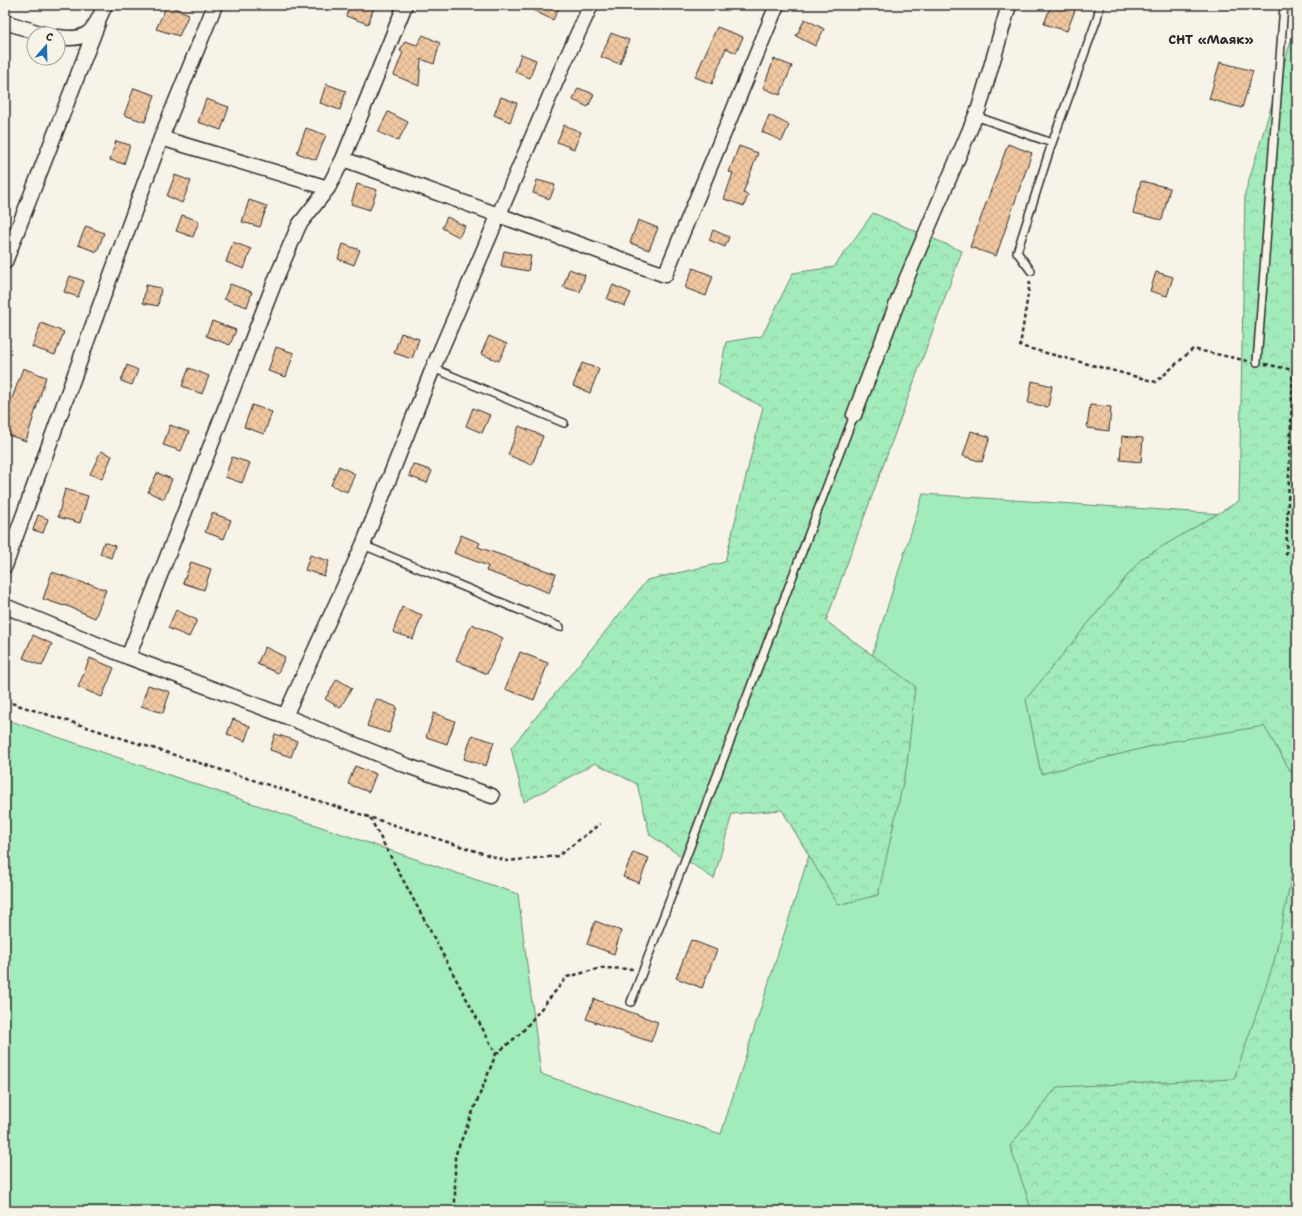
<svg xmlns="http://www.w3.org/2000/svg" width="1302" height="1216" viewBox="0 0 1302 1216" font-family="'Shantell Sans',sans-serif">
<style>
.green{fill:#a2ebba;stroke:#668b72}
.forest{fill:url(#forest-crowns);stroke:#668b72}
.building{fill:url(#building-cross-hatch);stroke:#2b2b2b}
.lines{fill:none;stroke-linecap:round;stroke-linejoin:round}
.service-casing{stroke:#2b2b2b;stroke-width:10}
.minor-casing{stroke:#2b2b2b;stroke-width:17}
.path{stroke:#2b2b2b;stroke-width:2.5;stroke-dasharray:4 3;stroke-linecap:butt}
.service{stroke:#f7f3e8;stroke-width:7}
.minor{stroke:#f7f3e8;stroke-width:14}
.labels{text-anchor:middle;stroke-width:3;stroke-linejoin:round;paint-order:stroke}
.neighbourhood-label{font-size:13px;font-weight:bold;fill:#2b2b2b;stroke:#f7f3e8}
</style>
<defs>
<pattern id="forest-crowns" width="20" height="18" patternUnits="userSpaceOnUse"><rect width="20" height="18" fill="#a2ebba"/><path d="M2 6a3 3 0 1 1 6 0M12 15a3 3 0 1 1 6 0" fill="none" stroke="#8ccaa0"/></pattern>
<pattern id="building-cross-hatch" width="8" height="8" patternUnits="userSpaceOnUse"><rect width="8" height="8" fill="#f0c7a0"/><path d="M0 0l8 8M0 8l8-8" fill="none" stroke="#ceab8a"/></pattern>
</defs>
<rect width="100%" height="100%" fill="#f7f3e8"/>
<filter id="ink" filterUnits="userSpaceOnUse"><feTurbulence type="fractalNoise" baseFrequency=".025" numOctaves="2"/><feDisplacementMap in="SourceGraphic" scale="8" xChannelSelector="R" yChannelSelector="G"/><feConvolveMatrix kernelMatrix="1 2 1 2 8 2 1 2 1" color-interpolation-filters="sRGB"/></filter>
<g filter="url(#ink)">
<path class="green" d="M923,494L1223,514L1297,621V999L1211,1211H5V719L518,894L541,1074L721,1134Z"/>
<path class="forest" d="M1297,21V782L1264,726L1168,742L1041,774L1026,699L1141,559L1239,501L1245,193Z
M873,213L962,251L826,621L915,686L907,765L878,895L838,905L782,810L732,814L714,879L650,835L637,784L595,763L524,802L511,748L647,580L725,562L763,407L718,384L726,342L762,336L793,273L834,267Z
M1297,850V1211H1032L1010,1146L1057,1087L1234,1079L1274,962Z
M545,1202L572,1203L593,1211H543Z"/>
<path class="building" d="M167,5L189,14L179,36L156,29Z
M350,5H375L368,24L346,16Z
M522,5H560L553,20Z
M1051,5H1077L1067,31L1044,24Z
M805,19L824,29L815,46L796,36Z
M717,27L743,37L736,53L726,48L712,84L695,77Z
M611,33L629,40L620,64L601,57Z
M423,35L440,43L434,64L421,59L419,86L394,75L403,52L400,51L405,41L417,45Z
M521,54L536,60L530,78L515,72Z
M774,59L792,66L780,95L763,88Z
M1220,62L1253,71L1242,108L1209,99Z
M326,84L346,91L340,110L320,103Z
M134,88L155,95L145,122L124,115Z
M578,88L594,94L588,107L573,100Z
M501,97L517,103L510,122L494,115Z
M206,99L229,107L221,130L198,122Z
M388,112L408,122L398,141L378,132Z
M769,115L789,125L782,141L762,132Z
M564,125L581,132L574,149L557,142Z
M306,128L326,135L316,160L297,153Z
M116,141L130,145L124,164L110,160Z
M1008,144L1032,153L996,256L970,247Z
M739,146L758,153L743,193L748,195L744,206L724,199L733,173L729,172Z
M175,175L191,181L182,203L167,196Z
M537,180L555,185L550,199L533,193Z
M1141,181L1170,188L1162,220L1133,213Z
M357,184L377,190L370,210L351,204Z
M249,200L267,206L260,227L242,222Z
M182,215L199,221L193,237L176,231Z
M447,217L465,226L459,237L442,228Z
M638,220L658,228L649,250L630,243Z
M86,226L104,233L97,252L78,245Z
M713,230L729,237L725,247L709,240Z
M233,242L251,249L244,269L226,262Z
M343,244L360,250L354,265L338,259Z
M504,251L531,256L528,271L501,266Z
M693,268L713,276L706,296L685,288Z
M569,269L585,275L580,292L563,287Z
M1156,272L1173,277L1167,296L1150,291Z
M70,276L84,281L78,297L64,292Z
M230,284L252,292L247,307L224,299Z
M146,285L161,288L158,306L143,303Z
M613,285L631,293L625,306L607,299Z
M212,321L236,330L230,345L206,336Z
M41,323L64,332L55,355L32,347Z
M401,333L419,339L412,359L394,353Z
M489,336L507,344L499,361L481,354Z
M276,347L294,353L286,377L268,371Z
M582,363L599,369L590,393L573,386Z
M127,365L138,370L132,385L121,381Z
M23,368L46,377L26,441L5,434V413L7,407H9Z
M189,368L209,376L202,394L182,386Z
M1032,381L1052,386L1048,407L1028,403Z
M252,405L272,412L264,434L244,427Z
M1090,405L1111,407L1109,431L1087,428Z
M473,408L490,415L482,433L466,426Z
M170,425L189,432L181,451L163,445Z
M519,426L543,436L532,465L508,455Z
M971,431L990,437L982,462L963,456Z
M1122,436L1143,438L1141,462L1120,460Z
M101,451L112,456L102,479L90,474Z
M232,457L250,463L242,483L225,477Z
M413,464L432,471L427,483L409,476Z
M339,466L355,474L347,492L331,485Z
M157,473L172,479L164,499L148,492Z
M65,489L88,496L80,523L58,517Z
M212,513L231,520L224,539L205,532Z
M38,515L48,519L43,533L33,530Z
M461,535L480,543L478,547L556,574L549,593L528,584L527,585L486,571L488,566L454,553Z
M104,542L115,546L111,558L100,554Z
M310,555L329,561L324,576L305,570Z
M191,562L211,569L204,590L183,583Z
M52,572L87,584L88,583L106,590L95,618L65,605L64,606L43,599Z
M402,607L422,615L413,639L393,632Z
M176,610L197,620L189,637L168,628Z
M472,624L503,638L487,674L456,660Z
M33,635L52,644L42,666L23,658Z
M265,647L285,657L278,673L257,664Z
M520,652L548,663L534,700L505,689Z
M90,658L114,668L102,697L78,687Z
M337,679L352,688L340,708L325,699Z
M148,685L170,692L163,713L141,706Z
M376,699L397,707L389,733L367,726Z
M434,713L455,721L447,744L426,737Z
M233,719L250,726L245,741L227,734Z
M275,734L297,741L291,757L270,750Z
M472,735L494,742L486,766L464,759Z
M355,766L376,774L369,792L348,784Z
M633,852L649,858L639,883L623,877Z
M595,921L621,931L614,954L587,944Z
M691,940L717,950L702,988L676,978Z
M594,999L658,1022L651,1042L586,1019Z"/>
<g class="lines">
<defs>
<path id="service" d="M975,116L1052,143
M1031,271L1017,252L1052,143L1097,19L1100,5
M1257,362L1284,5
M433,368L564,423
M363,545L560,627
M631,1002L854,415"/>
<path id="minor" d="M5,22L43,34
M58,37C88,42 94,31 105,5
M161,138L328,188
M343,159L665,275L777,5
M5,262L98,23
M854,415L906,280L979,108L1009,5
M5,566L161,138L215,5
M5,606L128,657L285,716L405,765L492,796
M128,657L277,276L299,225L328,188L343,159L405,5
M285,716L363,545L433,368L561,70L591,5"/>
</defs>
<use href="#service" class="service-casing"/>
<use href="#minor" class="minor-casing"/>
<path class="path" d="M1030,281L1020,346L1156,382L1193,349L1248,361
M1265,364L1293,370L1297,373
M1286,555L1293,370
M5,701L507,861L558,856L600,824
M370,818L496,1054L455,1156V1211
M496,1054L522,1032L567,977L601,968L634,969"/>
<use href="#service" class="service"/>
<use href="#minor" class="minor"/>
</g>
</g>
<g class="labels">
<g class="neighbourhood-label">
<text x="1211" y="44">СНТ «Маяк»</text>
</g>
</g>
<rect width="1302" height="1216" fill="none" stroke="#f7f3e8" stroke-width="20"/>
<rect x="10" y="10" width="1282" height="1196" fill="none" stroke="#2b2b2b" stroke-width="1.5" filter="url(#ink)"/>
<g transform="translate(46 46) rotate(20)"><circle r="19" fill="#f7f3e8" stroke="#a5a39c"/>
<path d="M0-3L7 15L0 10L-7 15Z" fill="#1f6fb2"/>
<text y="-6" font-size="11" font-weight="bold" text-anchor="middle" fill="#2b2b2b">С</text>
</g>
</svg>
